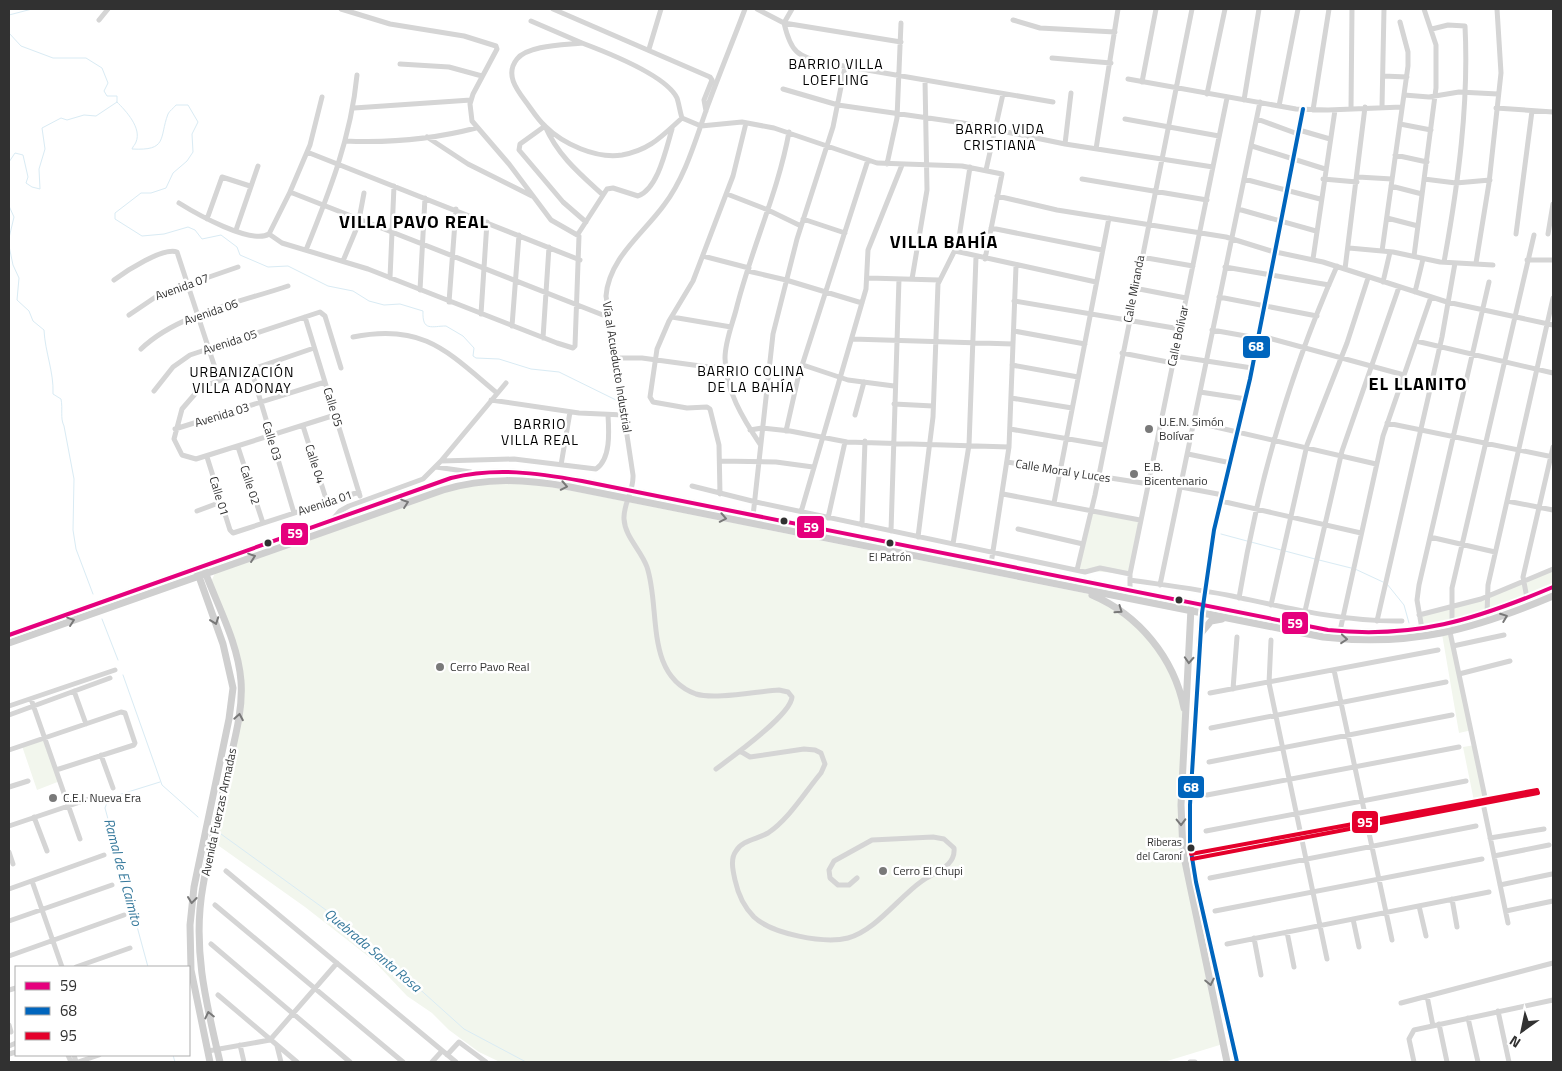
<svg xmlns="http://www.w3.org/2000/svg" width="1562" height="1071" viewBox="0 0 1562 1071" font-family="'Titillium Web',sans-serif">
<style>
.green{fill:#f2f6ed}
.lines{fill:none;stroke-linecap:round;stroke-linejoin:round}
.stream{stroke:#d9ebf4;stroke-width:1}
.street{stroke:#d5d5d5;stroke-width:5}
.secondary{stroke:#cfcfcf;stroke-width:7}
.bus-1-casing{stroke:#fff;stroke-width:8}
.bus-2-casing{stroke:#fff;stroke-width:8}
.bus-3-casing{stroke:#fff;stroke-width:8}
.bus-1{stroke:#e5007d;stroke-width:4}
.bus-2{stroke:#0065bd;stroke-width:4}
.bus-3{stroke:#e4002b;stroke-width:4}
.oneway{stroke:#787878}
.poi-dot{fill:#797979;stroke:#fff;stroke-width:2}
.bus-dot{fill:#313131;stroke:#fff;stroke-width:2}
.labels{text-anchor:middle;stroke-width:5;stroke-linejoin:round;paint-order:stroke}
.bus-label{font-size:11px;fill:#313131;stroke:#fff}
.street-label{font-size:12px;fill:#313131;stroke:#fff}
.poi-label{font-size:12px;fill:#313131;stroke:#fff;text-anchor:start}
.neighbourhood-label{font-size:14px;letter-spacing:1px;fill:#000;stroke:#fff}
.water-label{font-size:14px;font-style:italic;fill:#36799c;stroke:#fff}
.district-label{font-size:18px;font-weight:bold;letter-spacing:1px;fill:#000;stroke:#fff}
.line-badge{stroke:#fff;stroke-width:2}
.badge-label{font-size:14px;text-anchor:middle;font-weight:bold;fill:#fff}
</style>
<rect width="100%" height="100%" fill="#fff"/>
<path class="green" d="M513,479L1089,594L1128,616L1167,662L1186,719L1181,822L1223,1044L1164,1062H500L479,1052L449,1030L432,1013L407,996L373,960L305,907L212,841L238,720L240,675L211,582L215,573L443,490Z
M1091,510L1140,520L1130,574L1077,570Z
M1553,569V587L1500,610L1422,629L1419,615L1481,599Z
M1450,632L1472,730L1459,733L1442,634Z
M45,738L60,781L37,790L22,746Z
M1475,745L1486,799L1474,801L1463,747Z"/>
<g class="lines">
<path class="stream" d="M9,15L32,9
M9,33L21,46L53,58H86L102,68L108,83L104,91L107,96H117V102L96,116L84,115L67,120L61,118L42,128L45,149L39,169L40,189L32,187L26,183L28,177L23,155L15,153L9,162
M117,102C126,111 142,128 136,142C135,145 133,146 132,149C168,151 159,138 168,114C170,110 173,109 176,105H188L198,122L192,134L193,152L187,161L173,173L166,188L151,193H141L115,213V219L142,236L164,234L188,227L195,230L202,239L221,235L237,247L240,255L268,267L288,266L328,286L353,291L369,301L384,305L400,304L423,311C422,332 432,326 446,326L463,336L474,348L473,356L476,358L499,359L531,369L559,372L616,400
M9,206L14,217L9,238
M9,246L13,265L19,278L17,300L29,311L33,321L44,330C45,352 54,372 53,394L61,399C63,409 60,418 64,426L74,479L73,530L76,549L93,594
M1221,534L1247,541
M1251,542L1281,550
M1285,551L1315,559
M1319,560L1351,568
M1355,569L1383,582
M1387,584L1404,605L1409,623
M102,619L118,660
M123,675L162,785L198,817
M221,834L355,931L464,1029L526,1062
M148,967L105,808L108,800L115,796L160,782
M173,1055L175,1062"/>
<path class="street" d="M553,9L710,77L712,80L704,100L706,111
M757,9L784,23L901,42
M792,9L784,23C791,53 797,56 826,63L1053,102
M99,20L108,9
M1013,20L1040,28L1115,32
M531,21L582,43
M1432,29L1448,25L1465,26C1469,104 1458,185 1444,262
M582,43C606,52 666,75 677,98C679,104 680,112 682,118C662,136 650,150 622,155C596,159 563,144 545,126C538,120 532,110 526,102C516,89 505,74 517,59C528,45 565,45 582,43Z
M649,49L661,9
M1052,58L1111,63
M400,64L449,67L482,76
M1383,76L1407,77
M1128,79L1296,109L1328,110L1402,107
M1142,82L1156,9
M783,89L838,105L963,123L1065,144L1213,167
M1207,94L1225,9
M1404,95L1429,97L1459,92L1498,94
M1244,100L1259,9
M1279,106L1298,9
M1382,107L1384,9
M354,108L471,100
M1496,108L1553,112
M1351,109L1352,9
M1313,110L1329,9
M682,118L701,126L742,122L774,128L877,163L962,166L1002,174L985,259
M1125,119L1219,136
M1257,119L1298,134
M1400,124L1431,130
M1299,130L1330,139
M427,137L468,164L532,196
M345,141C389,143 434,139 476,128
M1065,144L1071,93
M1252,146L1325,169
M1096,149L1118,9
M307,152L580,260
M1395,155L1427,162
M887,164L897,118L901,23
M986,170L1003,94
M1358,177L1392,179
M1082,179L1207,200
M1244,179L1320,199
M1323,179L1357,182
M1424,179L1456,183L1490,180
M1391,186L1422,194
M290,192L608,317
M727,194L768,210L801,226
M997,196L1057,210L1226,237L1271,251L1323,262L1447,302L1553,325
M179,203C195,213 251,245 269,234L290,192L310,145L322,97
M1238,209L1316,231
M1387,218L1418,226
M207,219L222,177L250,186
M803,219L845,233
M586,222L563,202L519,150L520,144L545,126C558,156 580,174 603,195
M991,228L1102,250
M236,230L258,166
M269,234L282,243L368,269L557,343L573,348L575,346L579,236L551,220L509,164L472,121L470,104L473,94L497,49L496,46L464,36L390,24L341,9
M578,234L607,189L613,188L638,196C658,189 666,149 672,129
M1516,234L1532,111
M1548,234L1553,204
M1349,248L1393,252L1440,262L1493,265
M306,250C329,193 351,138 357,75
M955,251L1096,282
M1382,251L1408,66V52L1400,22
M703,256L749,268
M1414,256L1436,88V45L1424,9
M1141,257L1193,266
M1313,259L1335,110
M1527,260H1553
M343,261L358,225L364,193
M1476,263L1489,183L1501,73L1497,9
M1225,267L1329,285
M1345,269L1365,107
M748,271L786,280L862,303
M390,278L394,186
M868,278L939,280
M912,279L927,190L925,80
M114,280C126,271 163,247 177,252L219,380
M1383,282L1390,252
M1134,288L1186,298
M420,290L425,198
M1415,292L1423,259
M1219,297L1317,316
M1014,301L1180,329
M449,302L456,209
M481,314L487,222
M129,315L160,294L238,267
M305,317L360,496
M672,317L731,327
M512,326L519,235
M1212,330L1257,338
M1014,331L1085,344
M1258,335L1404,375
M353,337C423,323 447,351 497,393
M543,338L549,247
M852,339L1013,344
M1416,341L1553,373
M314,348L201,387L182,409L174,439L182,455L196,459L335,415
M141,349C177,314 241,302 288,286
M1122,353L1173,363
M1174,356L1252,368
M614,358H642L708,367H726
M803,365L848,380L894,386
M1012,365L1078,377
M251,369L294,513
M154,391L173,367L190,355L320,312L325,316L341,368
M1200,392L1246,399
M1011,398L1072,408
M491,400L579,413L624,415
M894,404L933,406
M855,415L864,382
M1194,422L1376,464
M1387,423L1553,457
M303,426L327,502
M175,429L325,382
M1010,429L1104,445
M750,430L762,428L790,431L847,442L1009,447
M786,431L798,378L868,160
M760,444C743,419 725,389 725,358C725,342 732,325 736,310C751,249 778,193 789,132
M238,447L263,523
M1188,454L1231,463
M207,457L230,530L233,533L359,492
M441,461L514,459L596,469C611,459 609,431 608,415
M720,461L776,462L813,467
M1007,462L1149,484
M561,465L570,412
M436,467L471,472
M692,486L756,502L1085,572L1100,568L1130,574
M1181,487L1223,495
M720,494L719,445L710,409L707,407L687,408L653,402L650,397L657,349L669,321L693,281L733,176L746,123
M1003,494L1140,520
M1221,501L1361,533
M1507,501L1553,510
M1054,503L1109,218
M197,511L221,502
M801,512L866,289L868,250L902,165
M753,516L773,334L797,239L833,127L845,67
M828,518L845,442
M333,519L340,511L349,506L423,479L441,461L506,383
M862,525L865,441
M1018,529L1083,544
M891,531L899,279
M918,537L933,417L938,284L958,244L970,167
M1430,537L1495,552
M953,544L969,445L976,257
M991,564L1009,447L1016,266
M1077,570L1095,495L1192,9
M1130,580C1164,585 1198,589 1232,596C1288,608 1345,622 1402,621
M1160,585L1260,102
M1130,591V574L1227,98
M1239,598C1258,483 1290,372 1337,266
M1527,598L1523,577L1553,447
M1202,605L1214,530L1250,379L1303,109
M1271,605L1307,445L1347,343L1368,278
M1305,611L1342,451L1399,287
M1487,614L1488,585L1553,298
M1419,615L1481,599L1553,569
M1377,621L1442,337L1455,263
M1452,624V588L1534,235
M1422,629L1417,600L1419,585L1489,282
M1340,631L1383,436L1431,297
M1450,632L1486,802
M1271,640L1269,683L1327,959
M1453,646L1504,635
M1334,670L1392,940
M1459,674L1510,661
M1233,689L1237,637
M74,691L86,724
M1210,693L1438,650
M31,699L80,839
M9,706L115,670
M9,715L110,678
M1211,728L1446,682
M9,750L121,712L125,713L135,743L134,745L56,770
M740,751L750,757L804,749L815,750L821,753L825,764L821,773C805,792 789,819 768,833C758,839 742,840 736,851C730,859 733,871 735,880C738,894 744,907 754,917C772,934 824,944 848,938C875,931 899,897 922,881C934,872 956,867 954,848L944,839L933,837L872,840L834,861L829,870L830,878L838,885H849L857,878
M101,755L113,788
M1209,762L1452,715
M716,769C732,757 791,715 792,697L788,692L779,690C758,691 715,700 696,694C644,675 661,609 647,567C641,550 625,537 624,519C623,504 634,491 633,475L606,296C609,258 643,234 664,205C686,176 696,138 708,105C720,72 733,41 745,9
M9,787L28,781
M1207,795L1459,747
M1483,803L1508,923
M34,817L47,851
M9,826L95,797
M1206,831L1466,781
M1490,838L1544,829
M9,852L13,864
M1191,854L1537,790L1538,793L1192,859
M1494,856L1549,845
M226,871L456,1062
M1210,878L1476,826
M32,881L62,967
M1500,885L1552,874
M9,889L104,855
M1452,899L1457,927
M215,905L403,1062
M1419,906L1426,936
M1215,911L1482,859
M1506,911L1553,901
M1353,919L1359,947
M9,921L112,885
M1287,932L1294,967
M1254,938L1261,975
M211,944L350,1062
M1227,944L1489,892
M9,956L124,915
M76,967L130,948
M9,990L16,988
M218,995L297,1062
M1427,996L1433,1026
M1401,1003L1553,963
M1498,1011L1509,1062
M1468,1018L1478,1062
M1439,1024L1447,1062
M9,1025L11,1032
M240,1045L244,1062
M9,1046L16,1043
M277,1046L281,1062
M208,1051L270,1040L337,963
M9,1054L16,1052
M68,1055L71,1062
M74,1055L76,1062
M447,1055L459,1042L486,1062
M78,1062L99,1055
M432,1062L442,1051
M1190,1062H1195
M1414,1062L1409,1039L1414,1030L1553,1000"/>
<path class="secondary" d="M204,569C217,605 238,642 241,681C243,707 236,734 230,760C221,802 210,844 203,886C192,947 206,1003 220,1062
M197,571L223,644L233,688L229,719L194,887L190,925L191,970L210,1062
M1092,595C1139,615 1174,658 1184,708
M1191,608L1181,805L1183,852L1227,1062
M1202,610L1190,805V845L1196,882L1237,1062
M1201,633L1211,621L1222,619
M9,635L451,478C496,467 537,473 582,481L1328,630C1414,639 1475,620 1553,587
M9,643L443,490C486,477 525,479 570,487L1323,637C1411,647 1473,630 1553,596"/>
<defs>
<path id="bus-1" d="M9,635L451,478C496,467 537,473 582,481L1328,630C1414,639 1475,620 1553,587"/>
<path id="bus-2" d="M1237,1062L1196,882L1190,845V805L1202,613L1214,530L1250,379L1303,109"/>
<path id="bus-3" d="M1191,854L1537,790L1538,793L1192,859"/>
</defs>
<use href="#bus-1" class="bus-1-casing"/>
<use href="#bus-2" class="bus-2-casing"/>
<use href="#bus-3" class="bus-3-casing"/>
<use href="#bus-1" class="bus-1"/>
<use href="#bus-2" class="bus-2"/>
<use href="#bus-3" class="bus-3"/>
</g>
<defs><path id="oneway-chevron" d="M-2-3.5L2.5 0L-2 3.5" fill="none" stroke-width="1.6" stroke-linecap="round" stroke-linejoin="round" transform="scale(1.25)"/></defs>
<g class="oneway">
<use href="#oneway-chevron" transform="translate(564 486) rotate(11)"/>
<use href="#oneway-chevron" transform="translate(405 503) rotate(-19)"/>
<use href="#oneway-chevron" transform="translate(723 518) rotate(11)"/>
<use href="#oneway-chevron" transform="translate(252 557) rotate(-19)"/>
<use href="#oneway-chevron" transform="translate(1119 610) rotate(35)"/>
<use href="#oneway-chevron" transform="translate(1504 617) rotate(-21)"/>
<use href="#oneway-chevron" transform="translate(71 621) rotate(-19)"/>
<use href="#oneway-chevron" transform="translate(215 621) rotate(70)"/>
<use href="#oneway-chevron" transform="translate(1344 639) rotate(5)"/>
<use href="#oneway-chevron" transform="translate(1189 660) rotate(93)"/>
<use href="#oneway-chevron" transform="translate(239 717) rotate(-80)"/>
<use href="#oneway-chevron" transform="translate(1181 822) rotate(89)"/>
<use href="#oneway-chevron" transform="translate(192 900) rotate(97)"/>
<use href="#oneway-chevron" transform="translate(1210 982) rotate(78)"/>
<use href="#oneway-chevron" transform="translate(209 1015) rotate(-103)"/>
</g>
<g class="poi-dot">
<circle cx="1149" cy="429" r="5"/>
<circle cx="1134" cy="474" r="5"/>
<circle cx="440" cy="667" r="5"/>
<circle cx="53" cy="798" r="5"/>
<circle cx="883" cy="871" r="5"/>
</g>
<g class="bus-dot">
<circle cx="784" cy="521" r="4.5"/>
<circle cx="268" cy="543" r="4.5"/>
<circle cx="890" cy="543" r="4.5"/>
<circle cx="1179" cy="600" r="4.5"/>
<circle cx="1191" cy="848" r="4.5"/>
</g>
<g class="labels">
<g class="bus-label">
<text x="890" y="561">El Patrón</text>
<text x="1182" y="846" text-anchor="end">Riberas<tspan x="1182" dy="14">del Caroní</tspan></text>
</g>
<g class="street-label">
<text transform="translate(182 287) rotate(-20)" y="4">Avenida 07</text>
<text transform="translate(1134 289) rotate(-79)" y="4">Calle Miranda</text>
<text transform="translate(211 312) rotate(-19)" y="4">Avenida 06</text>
<text transform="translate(1178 336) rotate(-78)" y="4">Calle Bolívar</text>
<text transform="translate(230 342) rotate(-18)" y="4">Avenida 05</text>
<text transform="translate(617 367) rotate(81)" y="4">Vía al Acueducto Industrial</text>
<text transform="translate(333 407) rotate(73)" y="4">Calle 05</text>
<text transform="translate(222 415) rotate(-17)" y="4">Avenida 03</text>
<text transform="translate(272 441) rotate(73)" y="4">Calle 03</text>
<text transform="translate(315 464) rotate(72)" y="4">Calle 04</text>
<text transform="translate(1063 471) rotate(9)" y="4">Calle Moral y Luces</text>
<text transform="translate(250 485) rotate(72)" y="4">Calle 02</text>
<text transform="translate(219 496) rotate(73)" y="4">Calle 01</text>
<text transform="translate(325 503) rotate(-18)" y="4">Avenida 01</text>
<text transform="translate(219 812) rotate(-78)" y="4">Avenida Fuerzas Armadas</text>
</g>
<g class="poi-label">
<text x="1159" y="426">U.E.N. Simón<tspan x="1159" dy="14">Bolívar</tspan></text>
<text x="1144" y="471">E.B.<tspan x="1144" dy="14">Bicentenario</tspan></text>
<text x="450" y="671">Cerro Pavo Real</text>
<text x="63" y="802">C.E.I. Nueva Era</text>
<text x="893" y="875">Cerro El Chupi</text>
</g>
<g class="neighbourhood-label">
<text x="836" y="69">BARRIO VILLA<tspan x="836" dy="16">LOEFLING</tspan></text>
<text x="1000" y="134">BARRIO VIDA<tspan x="1000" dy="16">CRISTIANA</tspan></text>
<text x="751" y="376">BARRIO COLINA<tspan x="751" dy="16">DE LA BAHÍA</tspan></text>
<text x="242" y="377">URBANIZACIÓN<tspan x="242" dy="16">VILLA ADONAY</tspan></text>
<text x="540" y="429">BARRIO<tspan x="540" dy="16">VILLA REAL</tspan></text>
</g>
<g class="water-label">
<text transform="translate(123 872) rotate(75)" y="5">Ramal de El Caimito</text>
<text transform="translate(373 950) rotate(40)" y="5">Quebrada Santa Rosa</text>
</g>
<g class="district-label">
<text x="414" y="228">VILLA PAVO REAL</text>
<text x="944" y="248">VILLA BAHÍA</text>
<text x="1418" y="390">EL LLANITO</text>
</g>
</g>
<g class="line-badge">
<rect x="1242" y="335" width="29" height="24" rx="5" fill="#0065bd"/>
<rect x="796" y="515" width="29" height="24" rx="5" fill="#e5007d"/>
<rect x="280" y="522" width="29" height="24" rx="5" fill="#e5007d"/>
<rect x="1281" y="611" width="28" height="24" rx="5" fill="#e5007d"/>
<rect x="1177" y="775" width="28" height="24" rx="5" fill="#0065bd"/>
<rect x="1351" y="810" width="28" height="24" rx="5" fill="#e4002b"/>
</g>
<g class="badge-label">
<text x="1256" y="351">68</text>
<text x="811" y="532">59</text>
<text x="295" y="538">59</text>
<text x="1295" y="628">59</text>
<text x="1191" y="792">68</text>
<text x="1365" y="827">95</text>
</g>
<rect width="1562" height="1071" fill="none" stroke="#313131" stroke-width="20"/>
<rect x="15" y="966" width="175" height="90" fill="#ffffff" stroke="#adadad"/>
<rect x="25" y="982" width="25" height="8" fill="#e5007d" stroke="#adadad"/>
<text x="60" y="991" font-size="15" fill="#313131">59</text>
<rect x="25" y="1007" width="25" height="8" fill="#0065bd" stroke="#adadad"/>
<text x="60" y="1016" font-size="15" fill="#313131">68</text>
<rect x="25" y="1032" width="25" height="8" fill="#e4002b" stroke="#adadad"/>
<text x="60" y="1041" font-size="15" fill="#313131">95</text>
<g transform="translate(1522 1031) rotate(213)" stroke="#ffffff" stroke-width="4" paint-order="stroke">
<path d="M0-4L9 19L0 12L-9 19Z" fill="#313131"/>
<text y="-8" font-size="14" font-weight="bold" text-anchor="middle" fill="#313131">N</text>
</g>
</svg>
